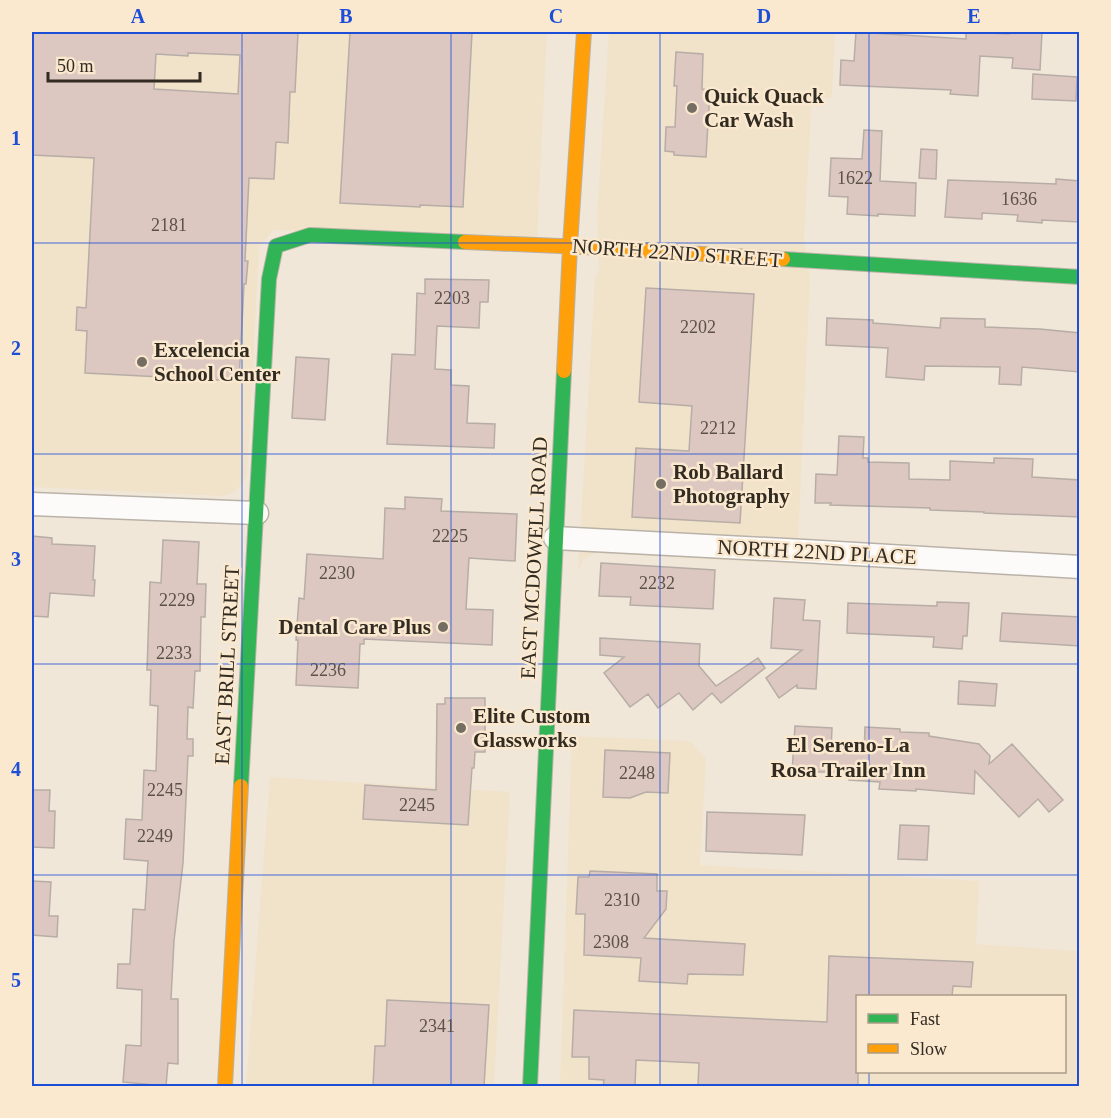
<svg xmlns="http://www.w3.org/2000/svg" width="1111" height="1118" viewBox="0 0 1111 1118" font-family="'Times New Roman',serif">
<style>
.built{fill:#f1e2ca;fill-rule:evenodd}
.building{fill:#dcc8c0;stroke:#b7ada6;stroke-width:1.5;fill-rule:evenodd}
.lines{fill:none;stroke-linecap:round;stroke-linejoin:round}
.street-casing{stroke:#b9b2a8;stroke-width:25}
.fast-casing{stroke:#b9b2a8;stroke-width:16}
.slow-casing{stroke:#b9b2a8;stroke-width:16}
.street{stroke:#fdfbf9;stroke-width:22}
.fast{stroke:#30b455;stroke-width:14}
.slow{stroke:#ff9f0a;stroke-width:14}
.grid{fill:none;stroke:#1d4ed8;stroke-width:1.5;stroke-opacity:0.55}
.poi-dot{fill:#746d62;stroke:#fae8cf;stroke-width:2}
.labels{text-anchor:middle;stroke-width:5;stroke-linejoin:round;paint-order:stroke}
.number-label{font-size:18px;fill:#5c524a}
.poi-label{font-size:21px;font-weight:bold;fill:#322b22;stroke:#fae8cf;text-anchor:start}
.street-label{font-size:21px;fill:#322b22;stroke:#fae8cf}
.neighbourhood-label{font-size:22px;font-weight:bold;fill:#322b22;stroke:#fae8cf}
.neatline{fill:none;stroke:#1d4ed8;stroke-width:2}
.grid-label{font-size:20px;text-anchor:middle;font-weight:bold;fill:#1d4ed8}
</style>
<rect width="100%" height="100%" fill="#f0e7d9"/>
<path class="built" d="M32,32H547L537,239L273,230L259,247L247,477L240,486L235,492L223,496L32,487Z
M609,32H835L832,98L812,96L804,239L810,280L797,564L596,553L583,559L578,572L595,278L599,272L597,216Z
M572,736L690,741L706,759L700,865L979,881L976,944L1079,951V1086H560ZM858,996H1064V1072H858Z
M270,777L510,792L494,1086H246Z"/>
<path class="building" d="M32,32H298L295,92H290L288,143L276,142L274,179L249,178L245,261H248L246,284H244L239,381L85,373L87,331L76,330L77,307L86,308L94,158L32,155ZM188,53L240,55L238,94L154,89L156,54L188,56Z
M350,32H472L463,207L420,205V207L340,203Z
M856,32L966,39V32L1009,34L1010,32H1042L1040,70L1012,68L1013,58L980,56L978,96L950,94L951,90L840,85L841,60L854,61Z
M676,52L703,54L702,89L710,90L706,157L674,155V152L665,151L666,127H675L677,86H674Z
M1033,74L1077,77L1076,101L1032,99Z
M864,130L882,131L880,181L916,183L915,216L878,214V216L847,214L848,197L829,196L831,158L862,159Z
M921,149L937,150L936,179L919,178Z
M1056,179L1080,181V222L1042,220V223L1017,221L1018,215L982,213V219L945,217L948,180L1056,184Z
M425,279L489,280L488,302H480L479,328L437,326L435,369L451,370V385L469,386L467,423L495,424L494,448L387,444L392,354L415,355L417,293L425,294Z
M646,288L754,294L740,523L632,517L636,448L689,451L692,406L639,402Z
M827,318L873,320V323L940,328L941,318L985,319V327L1040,329L1080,333V372L1022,367L1021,385L999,384L1000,367L925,366L924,380L886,377L888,348L826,345Z
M296,357L329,359L325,420L292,418Z
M839,436L864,437L863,458H868V462L909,463V479L950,480V461L994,463V458L1033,459L1032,477L1080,480V517L984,513V512L930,510V508L830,505L831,503H815L816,474L837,475Z
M405,497L442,499L441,511L517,514L515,561L469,558L466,609L493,610L492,645L364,639V644H360L358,688L296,685L298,640H296L299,598L304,599L307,554L383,559L385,508L405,509Z
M32,536L52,538V544L95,546L93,580H95L94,596L50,593L48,617L32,616Z
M163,540L199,542L197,584H206L205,617H201L200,671H195L193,708L188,707L187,739H193V756H188L183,863L174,941L171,999H178V1064L168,1063L166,1086L123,1082L126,1045L141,1046L142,990L117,988L118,964H130L133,909L145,910L148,861L124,859L126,819L142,820L144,770L156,771L158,706L150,705L151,670H147L150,582L161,583Z
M601,563L715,570L713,609L630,605L631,597L599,596Z
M774,598L805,600L803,620L820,621L816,689L797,688V685L779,698L766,678L802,650L771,648Z
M937,602L969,603L967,636H963L962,649L933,647L934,637L847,633L848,603L937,606Z
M1002,613L1080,617V646L1000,641Z
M600,638L700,644L699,666L716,686L758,658L765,668L721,703L712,693L693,710L679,693L658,708L648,694L630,707L604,673L624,657L600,655Z
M959,681L997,684L995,706L958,704Z
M445,698H485V752H475L474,768H472L468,825L363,819L365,785L436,790L437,704H445Z
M795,726L832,728L831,751L864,753L865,727L900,729V732L929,733V736L979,744L990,756L989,764L1012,744L1063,800L1049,812L1038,799L1019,817L975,771L974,794L916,789V791L879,789L880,782L849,780V772H792Z
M605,750L670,753L668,793L646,792L630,798L603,797Z
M32,790H50L49,811H55L54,848L32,847Z
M707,812L805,815L802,855L706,851Z
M900,825L929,826L927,860L898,859Z
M590,871L657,874V891H667L666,909L644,938L745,944L743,975L688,974L687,984L639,981L641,958L584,955L585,914H576L578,877H589Z
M32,881L51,882L49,916H58L57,937L32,935Z
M829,956L973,962L971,987L953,986L952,996H858V1086H698L699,1063L636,1060L635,1086H603L604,1080L589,1079V1057H572L574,1010L827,1022Z
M387,1000L489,1005L484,1086H373L375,1046H385Z"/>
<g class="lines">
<defs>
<path id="street" d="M32,504L257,513
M555,538L804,551L1080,567"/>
<path id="fast" d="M783,259L1080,277
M241,786L269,279L276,246L310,235L465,242
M530,1086L564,371"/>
<path id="slow" d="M465,242L606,248L783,259
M564,371L570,246L584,32
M225,1086L241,786"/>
</defs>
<use href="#street" class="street-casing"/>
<use href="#fast" class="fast-casing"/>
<use href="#slow" class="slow-casing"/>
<use href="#street" class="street"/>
<use href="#fast" class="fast"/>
<use href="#slow" class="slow"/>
</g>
<path class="grid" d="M242,32V1086M451,32V1086M660,32V1086M869,32V996M32,243H1080M32,454H1080M32,664H1080M32,875H1080M869,1072V1086"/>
<g class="poi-dot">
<circle cx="692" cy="108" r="6"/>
<circle cx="142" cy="362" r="6"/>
<circle cx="661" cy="484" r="6"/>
<circle cx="443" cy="627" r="6"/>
<circle cx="461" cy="728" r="6"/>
</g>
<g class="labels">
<g class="number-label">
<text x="855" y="184">1622</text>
<text x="1019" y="205">1636</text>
<text x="169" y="231">2181</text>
<text x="452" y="304">2203</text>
<text x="698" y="333">2202</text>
<text x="718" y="434">2212</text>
<text x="450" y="542">2225</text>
<text x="337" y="579">2230</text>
<text x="657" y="589">2232</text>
<text x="177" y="606">2229</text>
<text x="174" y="659">2233</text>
<text x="328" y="676">2236</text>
<text x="637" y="779">2248</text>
<text x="165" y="796">2245</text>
<text x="417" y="811">2245</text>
<text x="155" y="842">2249</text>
<text x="622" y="906">2310</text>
<text x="611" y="948">2308</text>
<text x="437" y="1032">2341</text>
</g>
<g class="poi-label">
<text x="704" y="103">Quick Quack<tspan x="704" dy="24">Car Wash</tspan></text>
<text x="154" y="357">Excelencia<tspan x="154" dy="24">School Center</tspan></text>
<text x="673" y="479">Rob Ballard<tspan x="673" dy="24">Photography</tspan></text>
<text x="431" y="634" text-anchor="end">Dental Care Plus</text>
<text x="473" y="723">Elite Custom<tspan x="473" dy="24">Glassworks</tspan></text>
</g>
<g class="street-label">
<text transform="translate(677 253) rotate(4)" y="7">NORTH 22ND STREET</text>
<text transform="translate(817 552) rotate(3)" y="7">NORTH 22ND PLACE</text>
<text transform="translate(534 558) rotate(-87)" y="7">EAST MCDOWELL ROAD</text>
<text transform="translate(227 665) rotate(-87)" y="7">EAST BRILL STREET</text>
</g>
<g class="neighbourhood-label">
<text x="848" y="752">El Sereno-La<tspan x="848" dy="25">Rosa Trailer Inn</tspan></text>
</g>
</g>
<rect width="1111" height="1118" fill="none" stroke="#fae8cf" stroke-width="66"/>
<rect x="856" y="995" width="210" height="78" fill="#fae8cf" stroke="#aa9c8a" stroke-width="1.5"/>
<rect x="868" y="1014" width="30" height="9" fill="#30b455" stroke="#aa9c8a" stroke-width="1.5"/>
<text x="910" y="1025" font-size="18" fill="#322b22">Fast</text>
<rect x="868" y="1044" width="30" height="9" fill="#ff9f0a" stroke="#aa9c8a" stroke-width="1.5"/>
<text x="910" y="1055" font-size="18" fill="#322b22">Slow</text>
<path d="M48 72v9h152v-9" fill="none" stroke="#322b22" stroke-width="3"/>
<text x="57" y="72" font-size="18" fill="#322b22" stroke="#fae8cf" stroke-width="4.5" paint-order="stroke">50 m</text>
<rect x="33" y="33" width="1045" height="1052" class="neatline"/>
<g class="grid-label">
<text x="138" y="23">A</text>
<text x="346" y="23">B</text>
<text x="556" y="23">C</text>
<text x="764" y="23">D</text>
<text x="974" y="23">E</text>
<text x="16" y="145">1</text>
<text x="16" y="355">2</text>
<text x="16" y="566">3</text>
<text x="16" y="776">4</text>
<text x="16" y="987">5</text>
</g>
</svg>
